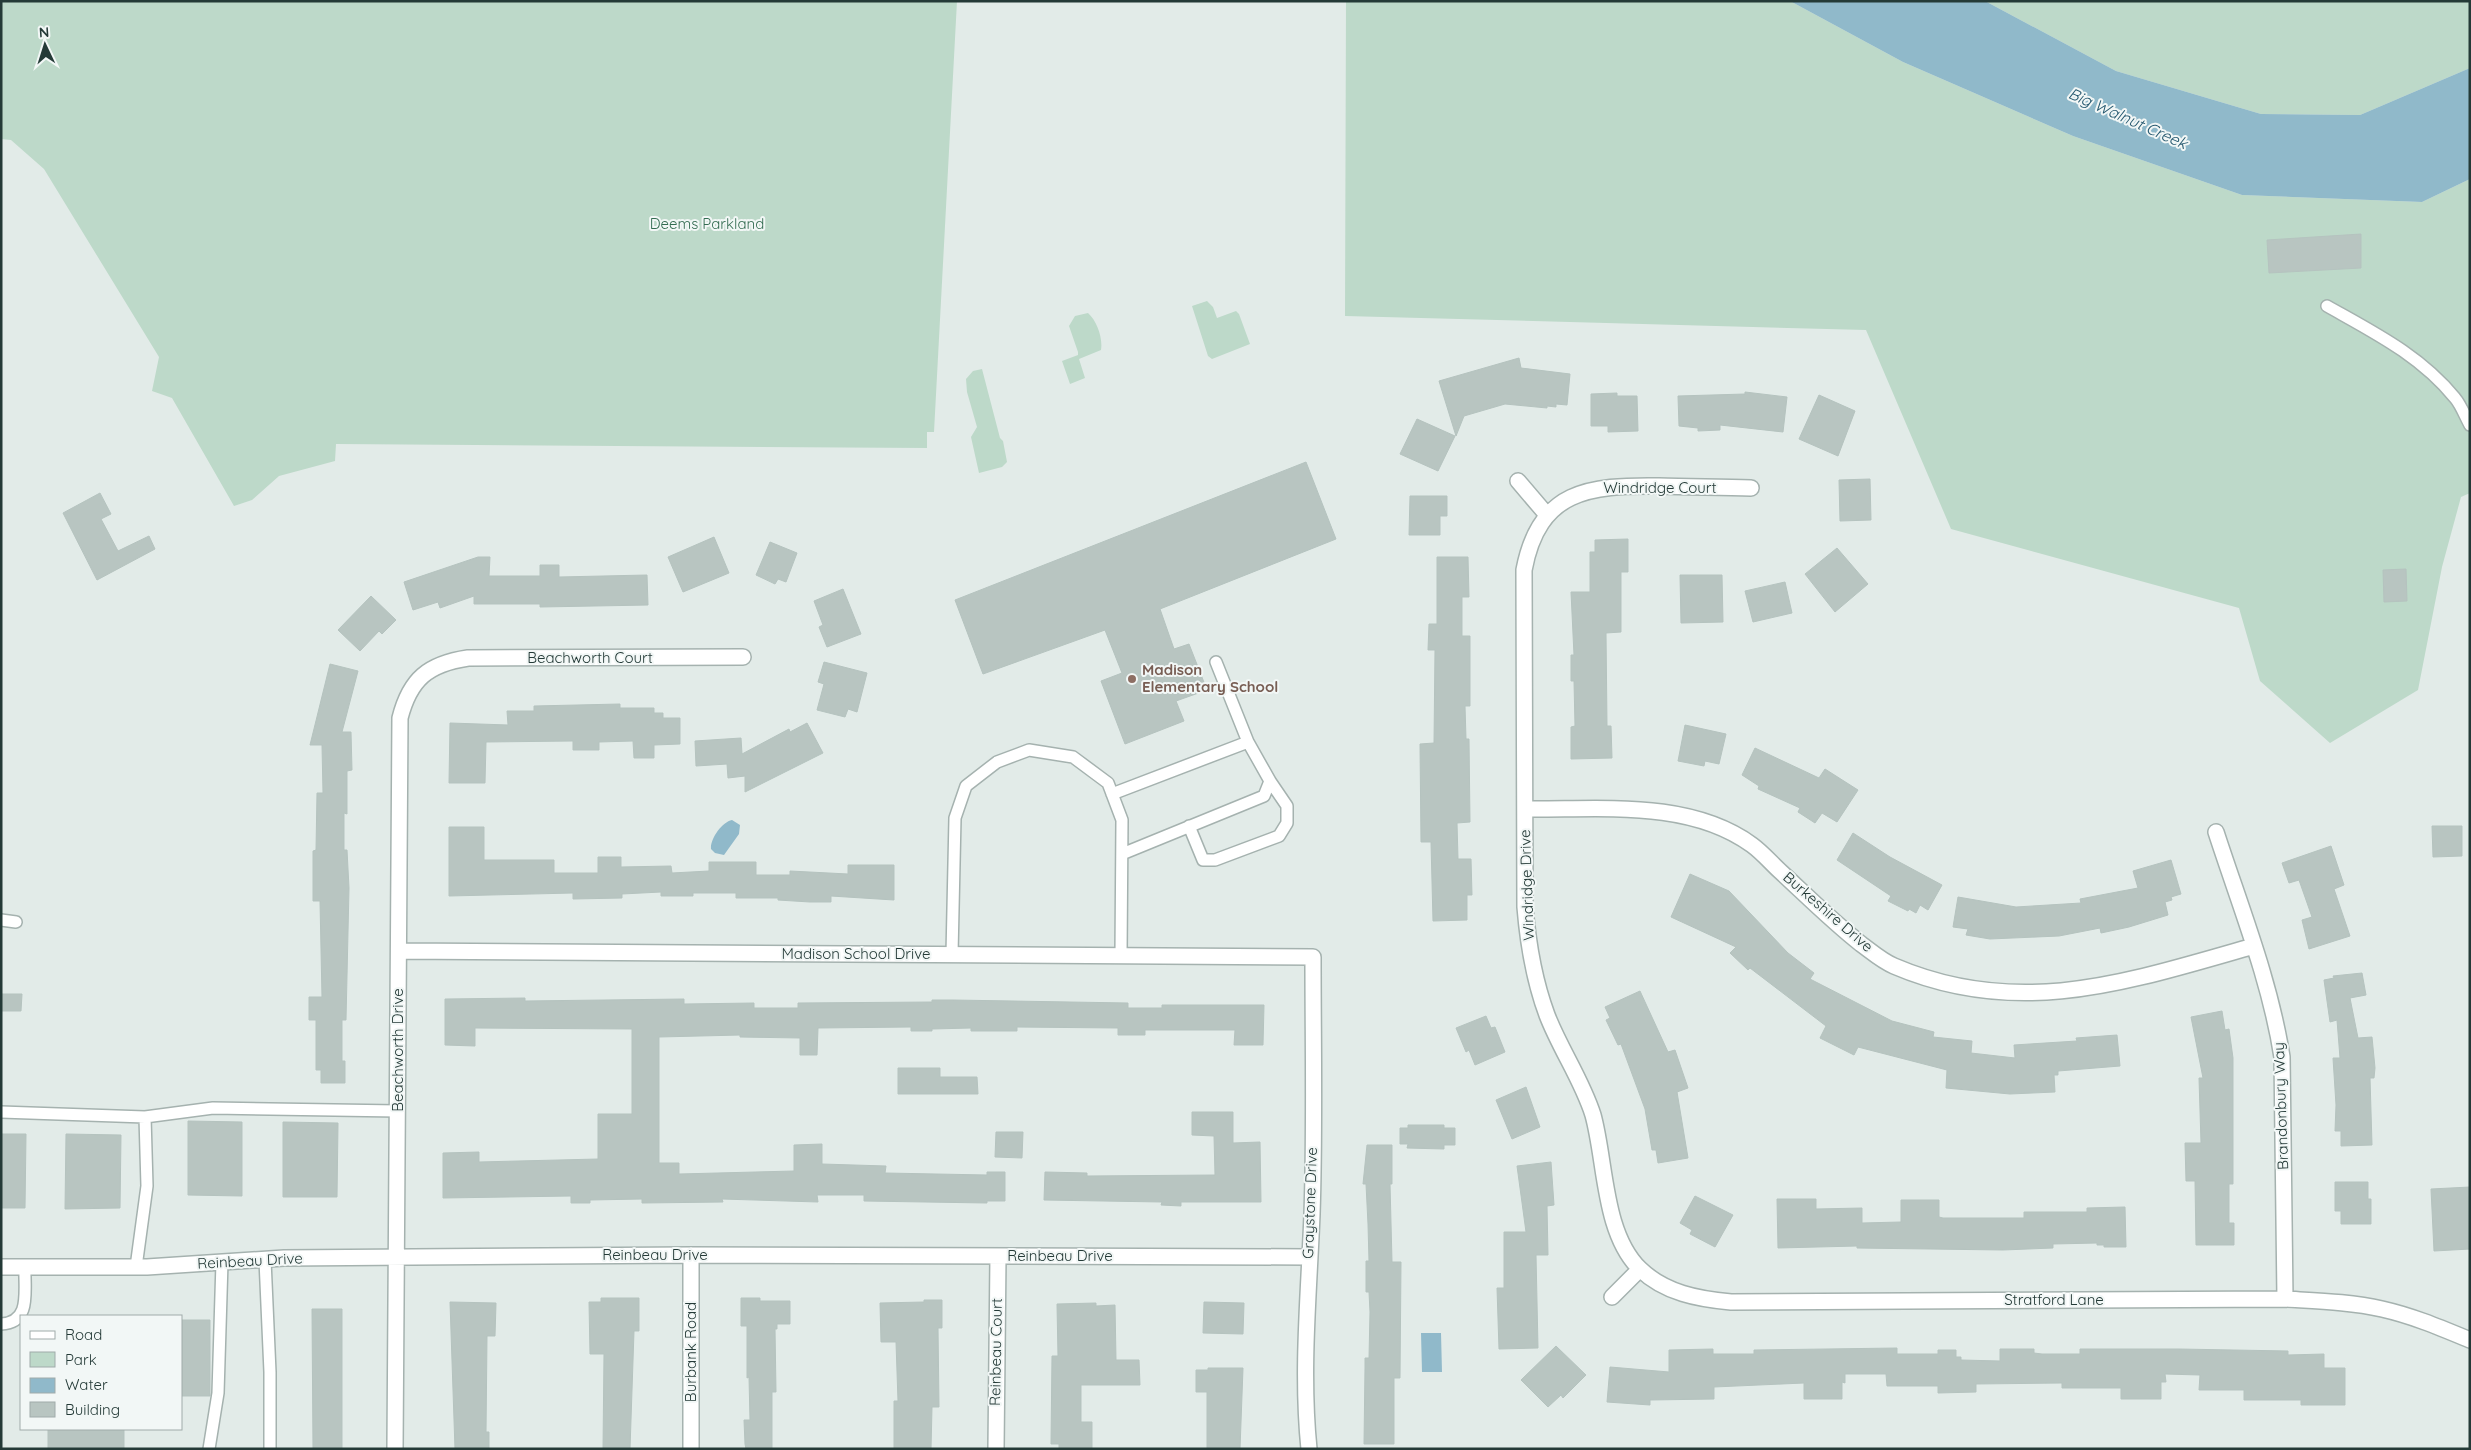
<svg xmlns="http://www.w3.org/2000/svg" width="2471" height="1450" viewBox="0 0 2471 1450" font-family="Quicksand,sans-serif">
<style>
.green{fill:#bdd9c9}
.water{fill:#90b9ca}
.building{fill:#b8c5c1;stroke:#b5c3bf}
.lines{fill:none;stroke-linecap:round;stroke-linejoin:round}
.lane-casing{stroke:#a5b2af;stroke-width:14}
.street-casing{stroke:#a5b2af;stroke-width:18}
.lane{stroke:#fff;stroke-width:11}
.street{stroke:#fff;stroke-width:15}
.education-dot{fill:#8d6e63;stroke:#f2f7f6;stroke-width:2}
.labels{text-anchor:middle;stroke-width:4;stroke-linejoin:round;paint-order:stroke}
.park-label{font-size:15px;fill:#336c51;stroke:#f2f7f6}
.street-label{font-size:15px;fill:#243a37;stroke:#f2f7f6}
.education-label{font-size:15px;font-weight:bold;fill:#785e54;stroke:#f2f7f6;text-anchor:start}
.water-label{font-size:16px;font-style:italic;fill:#25586f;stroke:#f2f7f6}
</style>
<rect width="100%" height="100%" fill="#e2ebe8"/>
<path class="green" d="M1,1H957L934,432H927V448L336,444L335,461L279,476L252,500L234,506L172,398L152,391L159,357L44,169L11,140L1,139Z
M1346,1H1790L1903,62L2073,136L2242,195L2422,202L2470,179V493L2461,497L2442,567L2418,690L2330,743L2260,681L2239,608L1951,529L1866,330L1345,316Z
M1985,1H2470V68L2360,115L2261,114L2116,71Z
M1207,301L1213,307L1217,318L1236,311L1239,314L1250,344L1212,359L1208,356L1192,306Z
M1088,313C1097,321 1103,338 1101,350L1079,359L1085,378L1070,384L1062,361L1078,355V352L1069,326L1075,316Z
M982,369L1000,438L1003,441L1007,462L1002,467L979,473L971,437L977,427L967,392L966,379L973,371Z"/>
<path class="water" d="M1790,1H1985L2116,71L2261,114L2360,115L2470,68V179L2422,202L2242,195L2073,136L1903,62Z
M732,820L740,825L739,834L724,855L715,853L711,849C710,839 722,822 732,820Z
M1421,1333H1441L1442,1372H1422Z"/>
<path class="building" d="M2361,234V268L2269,273L2267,240Z
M1519,358L1521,368L1570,374L1567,405L1556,404V407L1547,406V408L1505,404L1464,416L1456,436L1439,381Z
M1745,392L1787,397L1783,432L1720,425V430L1698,431V428L1679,426L1678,396L1745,394Z
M1617,393V396H1637L1638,431L1608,432V426H1591V394Z
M1819,395L1855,411L1838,456L1799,439Z
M1417,419L1455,436L1438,471L1400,454Z
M1306,462L1336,539L1160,609L1174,649L1189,644L1207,690L1176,701L1184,721L1125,744L1101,681L1122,673L1105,630L983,674L955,600Z
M1870,479L1871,520L1840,521L1839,480Z
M100,493L111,514L101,519L118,551L149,536L155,549L97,580L63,513Z
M1410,496H1447V516H1440V535H1409Z
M714,537L729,573L683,592L668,557Z
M1628,539V572H1621V632L1606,633L1607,726H1611L1612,758L1571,759V727L1575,726L1574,681H1571V655H1574L1571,592H1590V552H1595V540Z
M770,542L797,553L786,582L778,579L775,584L756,575Z
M1837,548L1868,584L1835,612L1805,574Z
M478,557H490L489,576H540V565H559V577L647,575L648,605L540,607V604H474V596L440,608L438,602L413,610L404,582Z
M1437,557H1468L1469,597H1462V636H1470V706H1465L1466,739H1469L1470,822L1457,823L1458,859H1471L1472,895H1467V920L1433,921L1431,842H1421L1420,744L1434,743L1435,650H1428L1429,624H1437Z
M2406,569L2407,601L2384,602L2383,570Z
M1680,575H1722L1723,622L1681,623Z
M1785,582L1792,613L1753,622L1745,591Z
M843,589L861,634L827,647L819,627L823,625L814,601Z
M371,596L396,620L382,634L379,631L360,651L338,630Z
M824,662L867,673L857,712L848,709L845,717L817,710L824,684L818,682Z
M330,664L358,671L342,732H351L352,770L347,771V814L344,813V850H347L349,888L346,1020H342V1061H345V1083H321V1070H316V1020H309V997H322L320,901H313V851L316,850L317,793H323L322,745H310Z
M620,704V708H654V713H663V718H680V744L654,745V758H634L633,741L599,742V750H573V741L486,742L485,783H449L450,723L508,725L507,711H534V706Z
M807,723L823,753L745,792V776L728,778L727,764L696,766L695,741L741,738L742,754L789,729L790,732Z
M1685,725L1726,734L1719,764L1705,761L1704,766L1678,761Z
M1755,748L1819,778L1825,769L1858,790L1837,822L1822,813L1815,823L1798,812L1800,808L1758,789L1759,786L1742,775Z
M2432,826H2462V856L2433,857Z
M449,827H484V860H554V873H598V857H621V867L671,866L672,873L709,871V862H756V875H790V871L848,874V865H894V900L831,896V902H810L778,900V898H736V893H693V896H661V892L622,894V898L573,899V893L449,896Z
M1853,833L1890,857L1942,885L1928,910L1920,905L1916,913L1909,909L1908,911L1888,901L1891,896L1837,860Z
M2331,846L2344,885L2334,889L2350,936L2309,949L2302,920L2312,917L2299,880L2289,883L2282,863Z
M2171,860L2181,894L2171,897L2172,900L2165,902L2168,915L2129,927L2101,933L2100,928L2059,936L1990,939L1966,935L1968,929L1953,927L1958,897L2016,907L2081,903L2080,899L2138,888L2133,871Z
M1690,874L1729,891L1788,953L1814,973L1810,979L1892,1021L1934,1032L1933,1037L1972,1041L1971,1053L2015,1058L2014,1045L2077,1041L2076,1038L2117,1035L2120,1066L2058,1071V1075H2054L2055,1092L2010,1094L1946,1088L1947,1070L1858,1047L1854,1055L1820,1038L1826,1026L1750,968L1748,970L1730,953L1736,947L1671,917Z
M2362,973L2366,995L2350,998L2358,1038L2372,1037L2375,1068L2374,1078H2370L2372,1145L2341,1146V1131H2335L2336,1105L2333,1058H2340L2337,1020L2330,1022L2324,980L2334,978L2333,976Z
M1640,991L1668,1052L1675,1050L1688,1088L1677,1092L1688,1158L1658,1163L1656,1150H1652L1645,1109L1621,1044L1618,1045L1606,1020L1610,1018L1605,1007Z
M1,994H22L21,1011H1Z
M525,998V1001L684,999V1004L754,1003V1008H798V1003L932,1002V1000H953L1128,1003V1008H1162V1005H1264L1263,1045H1234L1235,1030H1145V1035H1118V1028L1017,1027V1031H971V1028L932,1029V1031H911V1027L818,1028L817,1055H800V1038L740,1037V1035L659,1037V1163H679V1174L794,1171V1145L822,1144V1164L886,1166L885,1173L987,1175V1172H1005V1201H987V1203L864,1201V1195H817L818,1202L722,1199L723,1202L642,1203V1199L590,1200V1203H571V1196L443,1198V1153L479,1152V1162L598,1159V1114H632V1029L475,1028V1046L445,1045V999Z
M2222,1011L2225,1030L2229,1029L2233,1058V1184H2229V1223H2234V1245H2196L2195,1181H2186L2185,1143H2201L2199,1078H2203L2191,1017Z
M1486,1016L1491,1028L1495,1027L1505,1052L1475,1065L1469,1050L1466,1052L1456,1028Z
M898,1068H940V1077H977L978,1094H898Z
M1526,1087L1540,1127L1512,1139L1496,1100Z
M1192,1112H1233V1143L1260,1142L1261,1202H1181V1206L1161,1205L1162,1202L1044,1200L1045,1172L1087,1173V1176L1215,1175L1214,1136L1192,1135Z
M188,1121L242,1122V1196L188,1195Z
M283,1122L338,1123L337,1197H283Z
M1408,1125H1444V1128H1455V1145H1444V1149L1407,1148L1408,1144H1400V1128H1408Z
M996,1132H1023L1022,1158L995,1157Z
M1,1134H26L25,1208H1Z
M66,1134L121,1135L120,1208L65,1209Z
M1367,1145H1392V1184H1390L1392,1262H1401L1400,1378H1394V1444H1364L1365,1368V1358H1369L1370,1312L1369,1292H1366V1261H1369L1368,1224L1366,1184H1363Z
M1551,1162L1554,1205L1547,1206L1548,1255H1536L1538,1348L1499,1349L1497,1288H1504V1232H1526L1517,1166Z
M2335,1182H2368V1199H2371V1224H2341V1211H2335Z
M2470,1187V1249L2434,1251L2431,1189Z
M1695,1196L1733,1215L1715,1247L1690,1234L1692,1230L1680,1223Z
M1777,1199H1816V1209L1862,1208V1223L1901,1222V1200H1939V1217L1943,1218H2024V1212H2087V1208L2125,1207L2126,1247H2104V1245H2097V1243L2053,1244V1248L2003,1250L1857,1248V1246L1778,1248Z
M601,1298H639V1331H634L630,1449H603L604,1354H590L589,1302H601Z
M741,1298H760V1301H790V1324H777V1329H775L776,1392H772V1449H746L745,1444L744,1420H750L749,1377L747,1378V1326H741Z
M924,1300H942V1328H938L939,1407H932L931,1449H894V1401H898L896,1342H881L880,1303L924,1302Z
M450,1302L496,1303L495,1336H487L486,1432H489V1449H455Z
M1204,1302L1244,1303L1243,1334L1203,1333Z
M1096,1303V1306L1115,1305L1116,1360H1139L1140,1385H1081V1422H1092V1449H1059V1444H1051L1052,1356H1058L1057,1304Z
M312,1309H342V1449H313Z
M181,1320H210V1396H181Z
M1556,1346L1586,1375L1563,1398L1561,1395L1548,1407L1521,1380Z
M1897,1348V1354H1938V1350H1956V1357H1961V1360L2000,1361V1349H2034V1353L2042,1354H2080V1349H2179L2288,1351V1355L2324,1354V1368H2345V1405H2301V1400H2244V1390H2199L2200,1375L2165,1374L2166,1382H2161V1399H2121V1388H2062V1383L1976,1384V1392L1938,1393V1386H1887L1886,1374H1845V1383L1842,1382V1399H1804V1383L1714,1387V1399L1650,1400V1405L1607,1402L1610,1367L1669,1372V1350L1713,1349V1354H1754V1350Z
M1208,1368H1243L1240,1449H1207V1392H1196V1370H1208Z
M48,1429L124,1430V1449H48Z"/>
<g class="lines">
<defs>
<path id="lane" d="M2327,306C2373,332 2420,355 2455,398C2461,405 2465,416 2470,425
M1112,794L1248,742L1216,662
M1189,826L1203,860H1215L1279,836L1287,823V806L1270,781
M1122,854L1264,796L1270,781L1248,742
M1,920L16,922
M952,954L955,818L966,786L997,762L1029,750L1073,757L1108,783L1122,820L1121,955
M1,1112L145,1117L213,1108L398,1111
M265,1260L270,1372V1449
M136,1267L147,1186L145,1117
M1,1324C32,1323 24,1290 25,1267
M209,1449L218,1393L222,1262"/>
<path id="street" d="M1518,481L1547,515
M1751,488C1720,487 1690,487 1659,486C1589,485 1539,490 1524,570L1525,907C1528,944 1534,980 1547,1015C1560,1049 1582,1080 1593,1115C1606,1162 1603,1233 1640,1269C1665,1293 1698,1299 1731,1302L2285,1299C2317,1301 2351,1302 2382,1309C2413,1316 2441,1328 2470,1340
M1525,809C1599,810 1689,799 1752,845C1763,853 1772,864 1781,872C1808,897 1833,922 1861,944C1872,952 1882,961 1894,966C2020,1020 2130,981 2254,946
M2216,832C2240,906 2270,980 2282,1057L2285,1299
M399,951L1313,957C1313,1043 1315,1129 1312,1214C1309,1292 1301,1371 1309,1449
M1,1267H147L284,1258L691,1255L1309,1257
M1612,1297L1640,1269
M395,1449L400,718C410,679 428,664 468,658L743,657
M691,1449V1255
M996,1449L998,1256"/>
</defs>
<use href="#lane" class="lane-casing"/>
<use href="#street" class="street-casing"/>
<use href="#lane" class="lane"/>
<use href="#street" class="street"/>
</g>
<circle class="education-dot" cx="1132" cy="679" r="5"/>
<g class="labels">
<g class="park-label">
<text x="707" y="229">Deems Parkland</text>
</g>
<g class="street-label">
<text x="1660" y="493">Windridge Court</text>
<text x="590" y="663">Beachworth Court</text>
<text transform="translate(1527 885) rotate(-92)" y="5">Windridge Drive</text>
<text transform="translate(1828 912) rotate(41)" y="5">Burkeshire Drive</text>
<text x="856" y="959">Madison School Drive</text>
<text transform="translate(398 1050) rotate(-90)" y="5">Beachworth Drive</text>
<text transform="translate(2281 1106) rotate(-92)" y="5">Brandonbury Way</text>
<text transform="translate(1310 1203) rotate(-88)" y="5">Graystone Drive</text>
<text x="655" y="1260">Reinbeau Drive</text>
<text x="1060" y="1261">Reinbeau Drive</text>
<text transform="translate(250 1261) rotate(-3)" y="5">Reinbeau Drive</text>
<text x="2054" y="1305">Stratford Lane</text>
<text transform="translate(691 1352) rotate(-90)" y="5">Burbank Road</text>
<text transform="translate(996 1352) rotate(-89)" y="5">Reinbeau Court</text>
</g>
<g class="education-label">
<text x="1142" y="675">Madison<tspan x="1142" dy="17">Elementary School</tspan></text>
</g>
<g class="water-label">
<text transform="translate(2128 118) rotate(24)" y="6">Big Walnut Creek</text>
</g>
</g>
<rect width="2471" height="1450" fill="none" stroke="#243a37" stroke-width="5"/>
<rect x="20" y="1315" width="162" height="115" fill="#f2f7f6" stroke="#a0abaa"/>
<rect x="30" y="1331" width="25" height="8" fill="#ffffff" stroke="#a0abaa"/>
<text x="65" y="1340" font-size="15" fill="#243a37">Road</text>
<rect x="30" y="1352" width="25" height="15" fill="#bdd9c9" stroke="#a0abaa"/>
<text x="65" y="1365" font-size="15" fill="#243a37">Park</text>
<rect x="30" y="1378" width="25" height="15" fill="#90b9ca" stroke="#a0abaa"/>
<text x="65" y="1390" font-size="15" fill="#243a37">Water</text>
<rect x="30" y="1402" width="25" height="15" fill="#b8c5c1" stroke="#a0abaa"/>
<text x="65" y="1415" font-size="15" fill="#243a37">Building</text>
<g transform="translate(45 45) rotate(356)" stroke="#f2f7f6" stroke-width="4" paint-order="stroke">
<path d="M0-4L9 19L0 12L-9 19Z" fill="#243a37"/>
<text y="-8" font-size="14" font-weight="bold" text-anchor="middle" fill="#243a37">N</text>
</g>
</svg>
